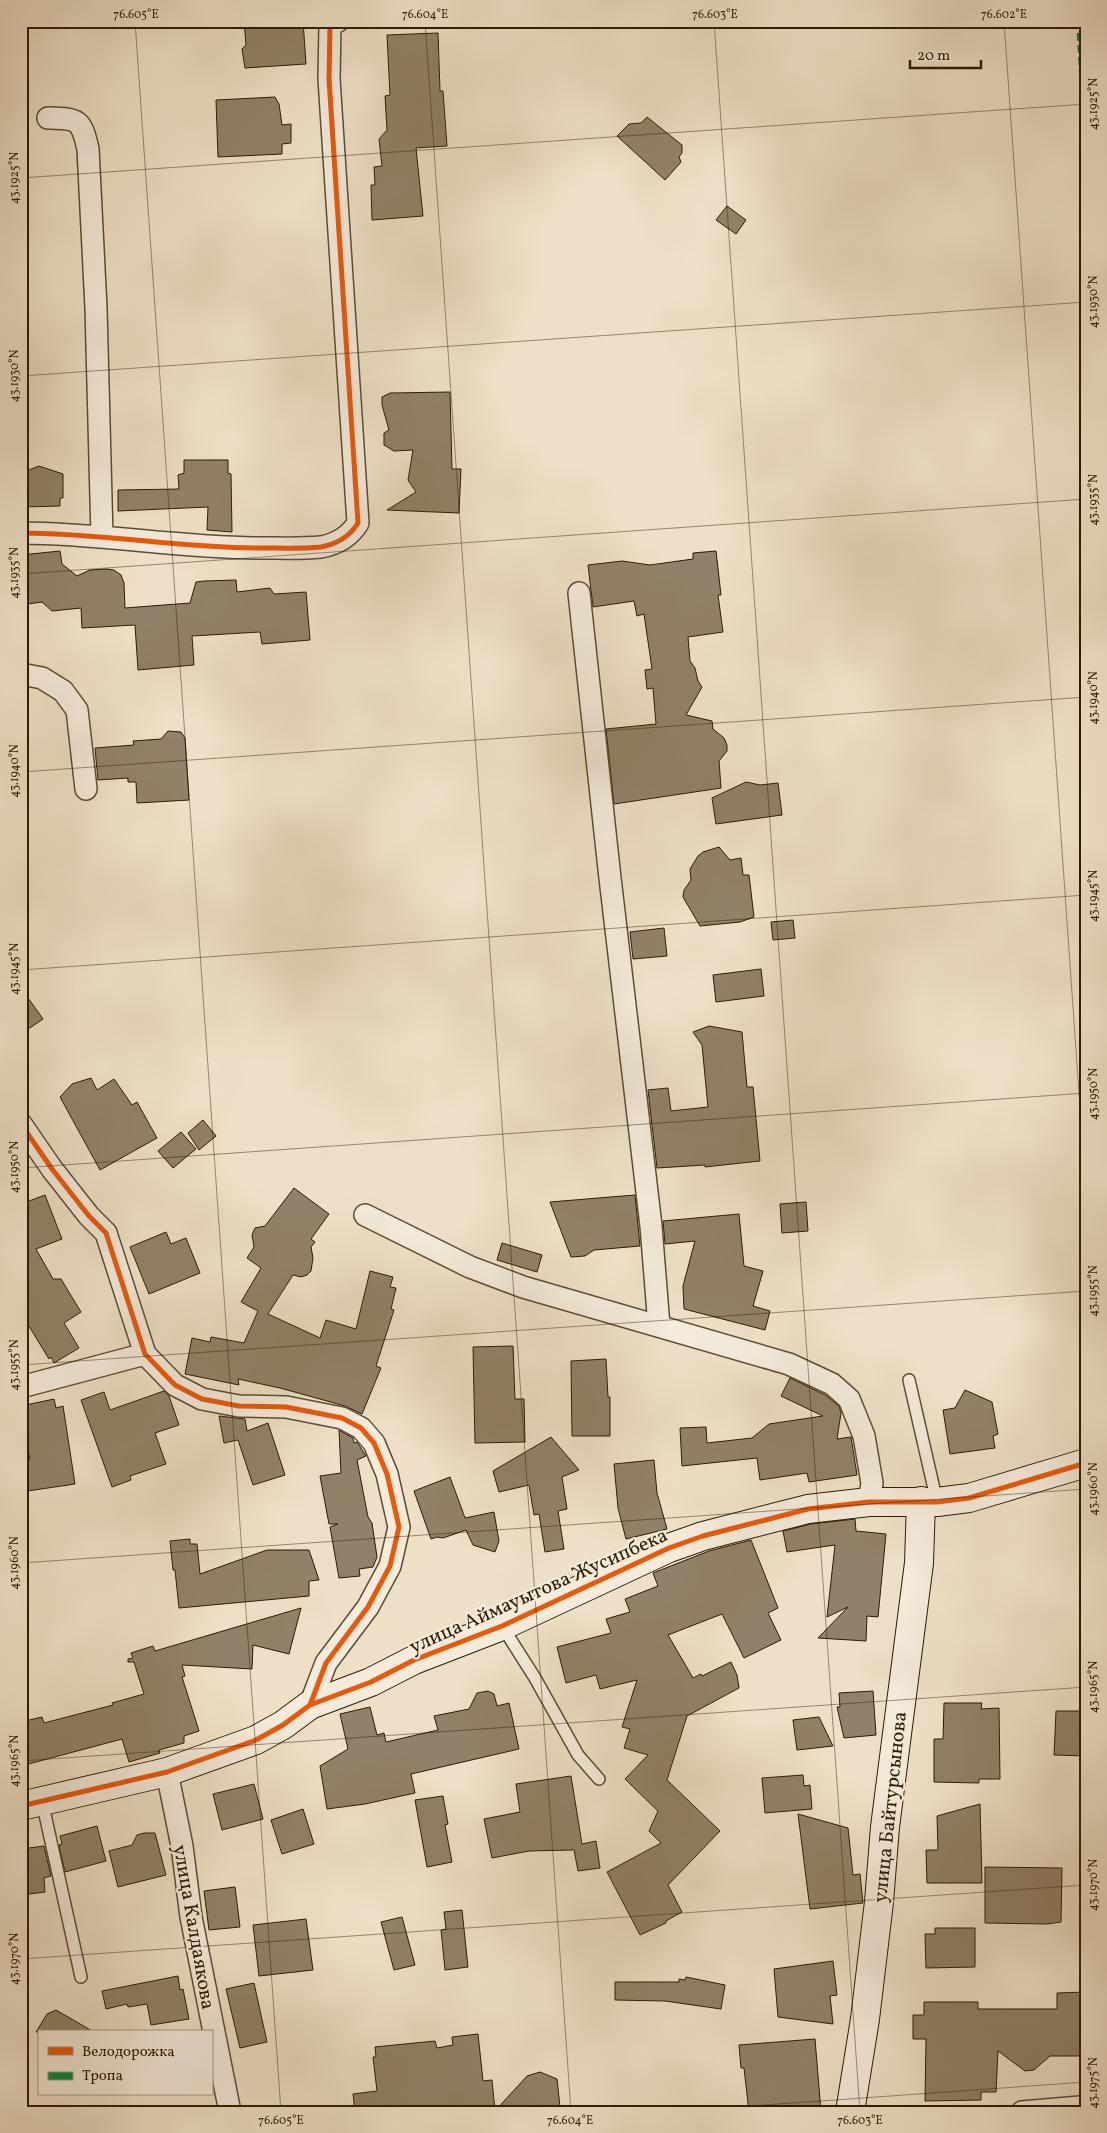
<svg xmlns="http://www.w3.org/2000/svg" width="1107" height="2133" viewBox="0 0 1107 2133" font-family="Vollkorn,serif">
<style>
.building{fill:#918168;stroke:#2d1b02}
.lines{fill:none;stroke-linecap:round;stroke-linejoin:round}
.lane-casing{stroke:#5d4c33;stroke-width:14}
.street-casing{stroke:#5d4c33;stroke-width:24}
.secondary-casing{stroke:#2d1b02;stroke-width:30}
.lane{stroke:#f4ebdb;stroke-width:11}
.street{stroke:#f4ebdb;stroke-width:21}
.secondary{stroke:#f4ebdb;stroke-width:28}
.quiet{stroke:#00873e;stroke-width:4;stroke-dasharray:8 4;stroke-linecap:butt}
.cycleway-casing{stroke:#f4ebdb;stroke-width:8}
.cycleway{stroke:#e8590c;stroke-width:5}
.ticks{fill:none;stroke:#2d1b02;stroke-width:1;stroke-opacity:0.45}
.labels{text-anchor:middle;stroke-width:4.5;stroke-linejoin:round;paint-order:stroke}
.street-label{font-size:20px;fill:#2d1b02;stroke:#f4ebdb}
.neatline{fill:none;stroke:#2d1b02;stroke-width:2}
.ticks-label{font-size:12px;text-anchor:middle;fill:#2d1b02}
</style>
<rect width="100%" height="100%" fill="#eee0c7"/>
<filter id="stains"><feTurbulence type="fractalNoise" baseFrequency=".004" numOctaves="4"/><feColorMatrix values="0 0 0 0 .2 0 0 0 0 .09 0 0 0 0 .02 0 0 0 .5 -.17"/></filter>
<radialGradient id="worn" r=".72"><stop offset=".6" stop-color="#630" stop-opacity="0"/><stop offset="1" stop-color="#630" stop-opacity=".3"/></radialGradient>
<path class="building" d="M244,21H303L306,64L245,68L242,49L246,45Z
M438,33L440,91H443L447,146L416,148L423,216L372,220L371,185H375L374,167L382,166L379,139L387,130L385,96L390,95L387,35Z
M275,97L279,104L282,125L291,124V143L282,144V154L218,157L216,100Z
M647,117L682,145V153L679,157L681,162L665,180L617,136L629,124L641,123Z
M727,206L746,220L736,234L716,220Z
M450,392L452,469H461L459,513L387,510L416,492L408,480L413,450L394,451L384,445V433L389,430L382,405V397L390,393Z
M184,460H228V473L231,474L232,532L207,530L208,507L118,511V490L179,489L178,475L184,473Z
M39,466L63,474V498H60V506L21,507V473Z
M60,551L62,564L77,576L90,570L107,569L114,570L121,575L124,583L125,608L190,603L196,582L204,581L236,580L237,592L270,588L274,594L306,592L310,640L262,644L260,632L192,636L194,665L138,670L135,625L82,628L81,608L52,611L42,602L21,605V555Z
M716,551L721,595H718L723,632L688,637L690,661L695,668L698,681L702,687L686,715L712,721L713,729L724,738L727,745V751L719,761L721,788L614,804L606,729L656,724L653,688L647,689L645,670L652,669L644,614L637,616L634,601L593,607L588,565L622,561L650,565L693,559V553Z
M168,731L181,732L185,738L189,800L137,803L136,782H128V778L98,780L95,748L134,745L133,741L161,739Z
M746,782L760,785L778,783L782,815L716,824L712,798Z
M719,847L730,860L741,858L743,875H749L754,917L740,922L700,926L683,897L684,890L691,880L690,869L698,856L703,852Z
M793,920L795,938L773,940L771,922Z
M664,928L667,956L633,959L630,932Z
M761,969L764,996L716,1002L713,975Z
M21,988L43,1019L21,1034Z
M709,1026L742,1032L747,1087H753L760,1161L705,1167V1165L657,1168L648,1090L668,1088L671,1111L708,1107L702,1045L693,1032Z
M91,1078L97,1090L114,1079L132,1105L137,1102L157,1138L100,1170L60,1097L72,1084Z
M203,1120L216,1136L199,1150L188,1133Z
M181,1132L196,1149L173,1168L158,1151Z
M294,1188L329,1214L311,1239L315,1242L311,1247L313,1258L311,1271L307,1275L301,1277L293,1275L268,1314L320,1338L326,1320L356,1329L370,1271L393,1277L390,1287L396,1288L391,1309L394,1310L376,1366L381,1368L362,1414L345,1406L280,1388L238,1379L239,1385L185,1374L192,1338L210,1342L211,1337L244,1343L258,1311L241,1302L261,1268L247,1258L254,1247L252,1235L255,1228L265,1226Z
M45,1195L62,1239L36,1249L53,1279H61L81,1312L64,1323L79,1348L54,1363L51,1357L49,1359L21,1313V1204Z
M635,1195L640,1246L594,1250L585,1256L571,1257L550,1202Z
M806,1202L808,1231L782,1233L780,1204Z
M739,1214L744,1266L763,1271L753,1306L770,1311L765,1330L684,1309L683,1286L695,1241L665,1244L663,1221Z
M166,1232L171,1244L186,1238L200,1273L149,1294L130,1247Z
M502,1243L542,1255L537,1272L497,1260Z
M513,1346L515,1399H524L525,1442L475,1443L473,1347Z
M606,1359L608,1397H610V1436H572L571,1361Z
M790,1378L825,1395L839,1406L841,1413L837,1439L851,1437L857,1475L809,1482L807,1473L760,1480L757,1458L682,1466L680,1428L706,1427L707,1443L752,1438L769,1424L823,1416L781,1396Z
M965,1390L992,1402L998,1434L993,1436L995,1448L950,1454L943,1410L955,1408Z
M164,1391L169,1396L179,1425L155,1433L166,1464L130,1476L131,1480L112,1487L81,1400L104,1392L110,1410Z
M54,1399L56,1408L63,1406L75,1484L21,1492V1460L30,1459L21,1419V1406Z
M219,1416L245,1419L247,1431L268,1423L285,1475L253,1485L238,1440L224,1443Z
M339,1430L353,1438L354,1443L357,1442L366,1456L357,1460L368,1517L372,1523L377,1557L373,1567L359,1569L360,1576L339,1578L330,1527L338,1524H329L320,1476L341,1473Z
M551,1437L579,1470L562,1477L567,1509L558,1511L564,1549L545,1552L539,1514L534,1515L529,1485L499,1492L493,1471Z
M654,1460L657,1493L667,1529L626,1539L618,1508L614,1464Z
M450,1477L465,1518L494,1512L499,1541L495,1552L473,1545L466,1530L443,1538L437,1537L431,1539L414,1491Z
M855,1519L856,1531L886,1534L878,1617L867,1616L866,1641L818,1638L848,1607L827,1617L835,1545L787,1552L783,1531L811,1524Z
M190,1539V1544H197L200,1574L267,1550H309L319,1580L309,1581V1596L179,1608L175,1570H173L170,1541Z
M751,1540L778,1608L768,1613L781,1640L744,1658L722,1614L668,1635L693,1678L701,1674L702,1676L731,1662L737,1675L739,1688L687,1716L667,1780L720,1831L668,1885L682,1912L666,1921V1923L640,1935L607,1872L661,1843L649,1831L658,1811L625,1779L648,1755L624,1748L630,1729L622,1727L637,1680L600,1689L596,1675L566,1683L557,1647L611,1633L606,1619L630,1612L625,1599L658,1586L653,1573L709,1551Z
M301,1608L289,1654L253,1645L252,1669L182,1665L185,1676L182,1677L199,1731L184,1736V1743L159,1750L160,1753L129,1762L122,1739L21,1766V1722L42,1717L44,1723L113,1705L112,1703L144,1694L134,1662H128V1659L133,1658L131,1653L153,1646L155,1651Z
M488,1691L494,1694L497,1706L509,1703L519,1749L411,1774L415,1793L365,1804L327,1809L320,1766L348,1749L340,1714L370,1707L377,1735L384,1733L386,1742L438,1730L434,1716L469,1709L477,1693Z
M873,1691L876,1735L844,1738L837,1707H840L839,1693Z
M944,1703H982L981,1709L999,1708L1000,1779H979V1783L934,1782V1739H943Z
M1056,1711H1086V1756L1054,1755Z
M819,1717L833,1746L797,1750L793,1720Z
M803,1775L804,1786L810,1785L812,1809L765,1813L762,1778Z
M571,1776L582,1844L596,1841L600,1868L578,1871L574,1850L529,1851L492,1858L484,1819L520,1812L516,1784Z
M254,1784L263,1819L222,1830L213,1794Z
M443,1796L448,1824L445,1825L452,1862L427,1867L415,1800Z
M980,1804L982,1883H927L926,1850H938L937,1816Z
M303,1809L314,1844L282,1854L271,1820Z
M798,1814L848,1828L853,1875L860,1874L863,1903L810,1909Z
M97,1826L106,1861L65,1872L59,1845L62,1844L60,1836Z
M144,1833H155L166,1875L118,1887L109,1851L132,1845L137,1835Z
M44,1846L51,1876L44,1878L45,1892L21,1895V1849Z
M985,1867L1062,1868L1061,1922L1047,1924L985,1923Z
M235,1887L240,1927L209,1930L204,1891Z
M462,1910L468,1967L445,1970L441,1930L446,1929L444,1912Z
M402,1917L415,1965L394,1970L381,1922Z
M306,1919L313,1970L259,1976L253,1925Z
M935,1928H975V1967L926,1968L925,1934H935Z
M833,1961L837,1995L830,1996L833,2024L778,2017L774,1969Z
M178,1976L180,1990L183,1989L189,2019L151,2025L147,2004L128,2007L127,2004L106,2009L102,1991Z
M686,1977L725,1985L721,2009L665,2001L615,2000V1982H679V1979L685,1980Z
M254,1983L267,2042L240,2048L226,1989Z
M1086,1992V2045H1083V2056H1050L1034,2070L1025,2071L998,2051L996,2092H981V2100L925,2101L926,2039H913V2015H924V2002H978V2009H1057V1993Z
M56,2010L94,2032H36L47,2014Z
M478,2034L483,2081L492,2080L495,2111L527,2076L540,2072L557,2079L560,2107L509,2112H439L438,2107L394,2112H355L353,2094L377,2091L373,2057H376L375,2047L435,2041L437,2048L453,2045L452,2037Z
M815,2039L821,2112H749L744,2068H741L739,2045Z"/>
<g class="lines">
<defs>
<path id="lane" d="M909,1380L937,1502
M502,1626L535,1678L578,1755L599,1779
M42,1801L81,1977"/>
<path id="street" d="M48,118C78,119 81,118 88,149L96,308L102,537
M21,533C101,533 180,548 260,548C280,548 301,549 321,547C337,544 350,536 358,523L329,79L330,25L338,21
M579,593L610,878L651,1226L659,1326
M21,674L42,678L63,691L77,710L86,789
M21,1124L52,1169L89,1216L106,1233L145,1354L175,1385L202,1399L239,1406L286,1407L342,1418L361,1428L374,1443L387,1474L399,1527L390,1566L368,1607L326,1663L310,1705
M365,1215L470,1267L523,1287L789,1364L832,1384L849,1399L864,1436L872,1483L869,1502
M21,1387L145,1354
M167,1772L182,1846L191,1917L230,2112
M1022,2112L1080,2107L1086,2105"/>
<path id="secondary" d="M21,1806L167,1772L256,1740L283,1725L310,1705L371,1682L414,1660L502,1626L669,1548L703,1536L808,1509L869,1502H937L969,1498L1086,1463
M850,2112L865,2019L879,1902L885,1827L919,1563L921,1501"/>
</defs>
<use href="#lane" class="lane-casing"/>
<use href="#street" class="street-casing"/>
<use href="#secondary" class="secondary-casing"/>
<use href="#lane" class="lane"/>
<use href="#street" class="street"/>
<use href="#secondary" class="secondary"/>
<path class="quiet" d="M1078,21L1082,92L1086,124"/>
<defs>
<path id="cycleway" d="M21,533C101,533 180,548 260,548C280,548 301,549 321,547C337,544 350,536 358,523L329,79L330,25L338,21
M21,1124L52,1169L89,1216L106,1233L145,1354L175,1385L202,1399L239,1406L286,1407L342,1418L361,1428L374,1443L387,1474L399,1527L390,1566L368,1607L326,1663L310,1705
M21,1806L167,1772L256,1740L283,1725L310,1705L371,1682L414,1660L502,1626L669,1548L703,1536L808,1509L869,1502H937L969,1498L1086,1463"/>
</defs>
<use href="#cycleway" class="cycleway-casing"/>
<use href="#cycleway" class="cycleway"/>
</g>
<path class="ticks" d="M135,21L281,2112M425,21L571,2112M714,21L860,2112M1004,21L1086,1193M21,178L1086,104M21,376L1086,302M21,574L1086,499M21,772L1086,697M21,970L1086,895M21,1168L1086,1093M21,1365L1086,1291M21,1563L1086,1489M21,1761L1086,1687M21,1959L1086,1885M667,2112L1086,2082"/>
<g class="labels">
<g class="street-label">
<text transform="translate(538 1590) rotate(-24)" y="7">улица Аймауытова Жусипбека</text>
<text transform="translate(889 1807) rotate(-84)" y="7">улица Байтурсынова</text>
<text transform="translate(195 1927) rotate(80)" y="7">улица Калдаякова</text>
</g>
</g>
<rect width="1107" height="2133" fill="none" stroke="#eee0c7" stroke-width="55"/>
<rect x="38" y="2030" width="175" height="65" fill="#f4ebdb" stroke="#a49884"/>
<rect x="48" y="2047" width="25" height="8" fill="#e8590c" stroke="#a49884"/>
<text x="82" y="2056" font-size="15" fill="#2d1b02">Велодорожка</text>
<rect x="48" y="2072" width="25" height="8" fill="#00873e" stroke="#a49884"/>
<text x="82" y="2080" font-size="15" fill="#2d1b02">Тропа</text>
<path d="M910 60v8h71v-8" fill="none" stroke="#2d1b02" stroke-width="2.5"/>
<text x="917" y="60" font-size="15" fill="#2d1b02" stroke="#f4ebdb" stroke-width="4" paint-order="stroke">20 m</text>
<rect x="28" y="28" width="1052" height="2078" class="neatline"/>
<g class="ticks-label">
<text x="136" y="18">76.605°E</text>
<text x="425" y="18">76.604°E</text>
<text x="715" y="18">76.603°E</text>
<text x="1004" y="18">76.602°E</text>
<text transform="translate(1093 104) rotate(-90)" y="4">43.1925°N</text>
<text transform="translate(14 178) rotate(-90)" y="4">43.1925°N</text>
<text transform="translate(1093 302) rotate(-90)" y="4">43.1930°N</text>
<text transform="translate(14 376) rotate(-90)" y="4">43.1930°N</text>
<text transform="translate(1093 500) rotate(-90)" y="4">43.1935°N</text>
<text transform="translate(14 573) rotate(-90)" y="4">43.1935°N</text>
<text transform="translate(1093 698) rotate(-90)" y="4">43.1940°N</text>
<text transform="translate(14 771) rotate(-90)" y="4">43.1940°N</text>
<text transform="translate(1093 896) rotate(-90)" y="4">43.1945°N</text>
<text transform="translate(14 969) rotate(-90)" y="4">43.1945°N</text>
<text transform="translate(1093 1094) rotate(-90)" y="4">43.1950°N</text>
<text transform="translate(14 1167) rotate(-90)" y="4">43.1950°N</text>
<text transform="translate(1093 1291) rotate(-90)" y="4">43.1955°N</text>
<text transform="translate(14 1365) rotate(-90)" y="4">43.1955°N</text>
<text transform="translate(1093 1489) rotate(-90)" y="4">43.1960°N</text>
<text transform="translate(14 1563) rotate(-90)" y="4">43.1960°N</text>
<text transform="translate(1093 1687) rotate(-90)" y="4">43.1965°N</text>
<text transform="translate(14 1761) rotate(-90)" y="4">43.1965°N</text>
<text transform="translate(1093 1885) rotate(-90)" y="4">43.1970°N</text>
<text transform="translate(14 1959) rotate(-90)" y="4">43.1970°N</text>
<text transform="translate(1093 2083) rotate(-90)" y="4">43.1975°N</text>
<text x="281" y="2124">76.605°E</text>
<text x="570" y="2124">76.604°E</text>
<text x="860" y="2124">76.603°E</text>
</g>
<rect width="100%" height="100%" filter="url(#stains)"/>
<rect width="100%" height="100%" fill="url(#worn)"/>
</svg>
